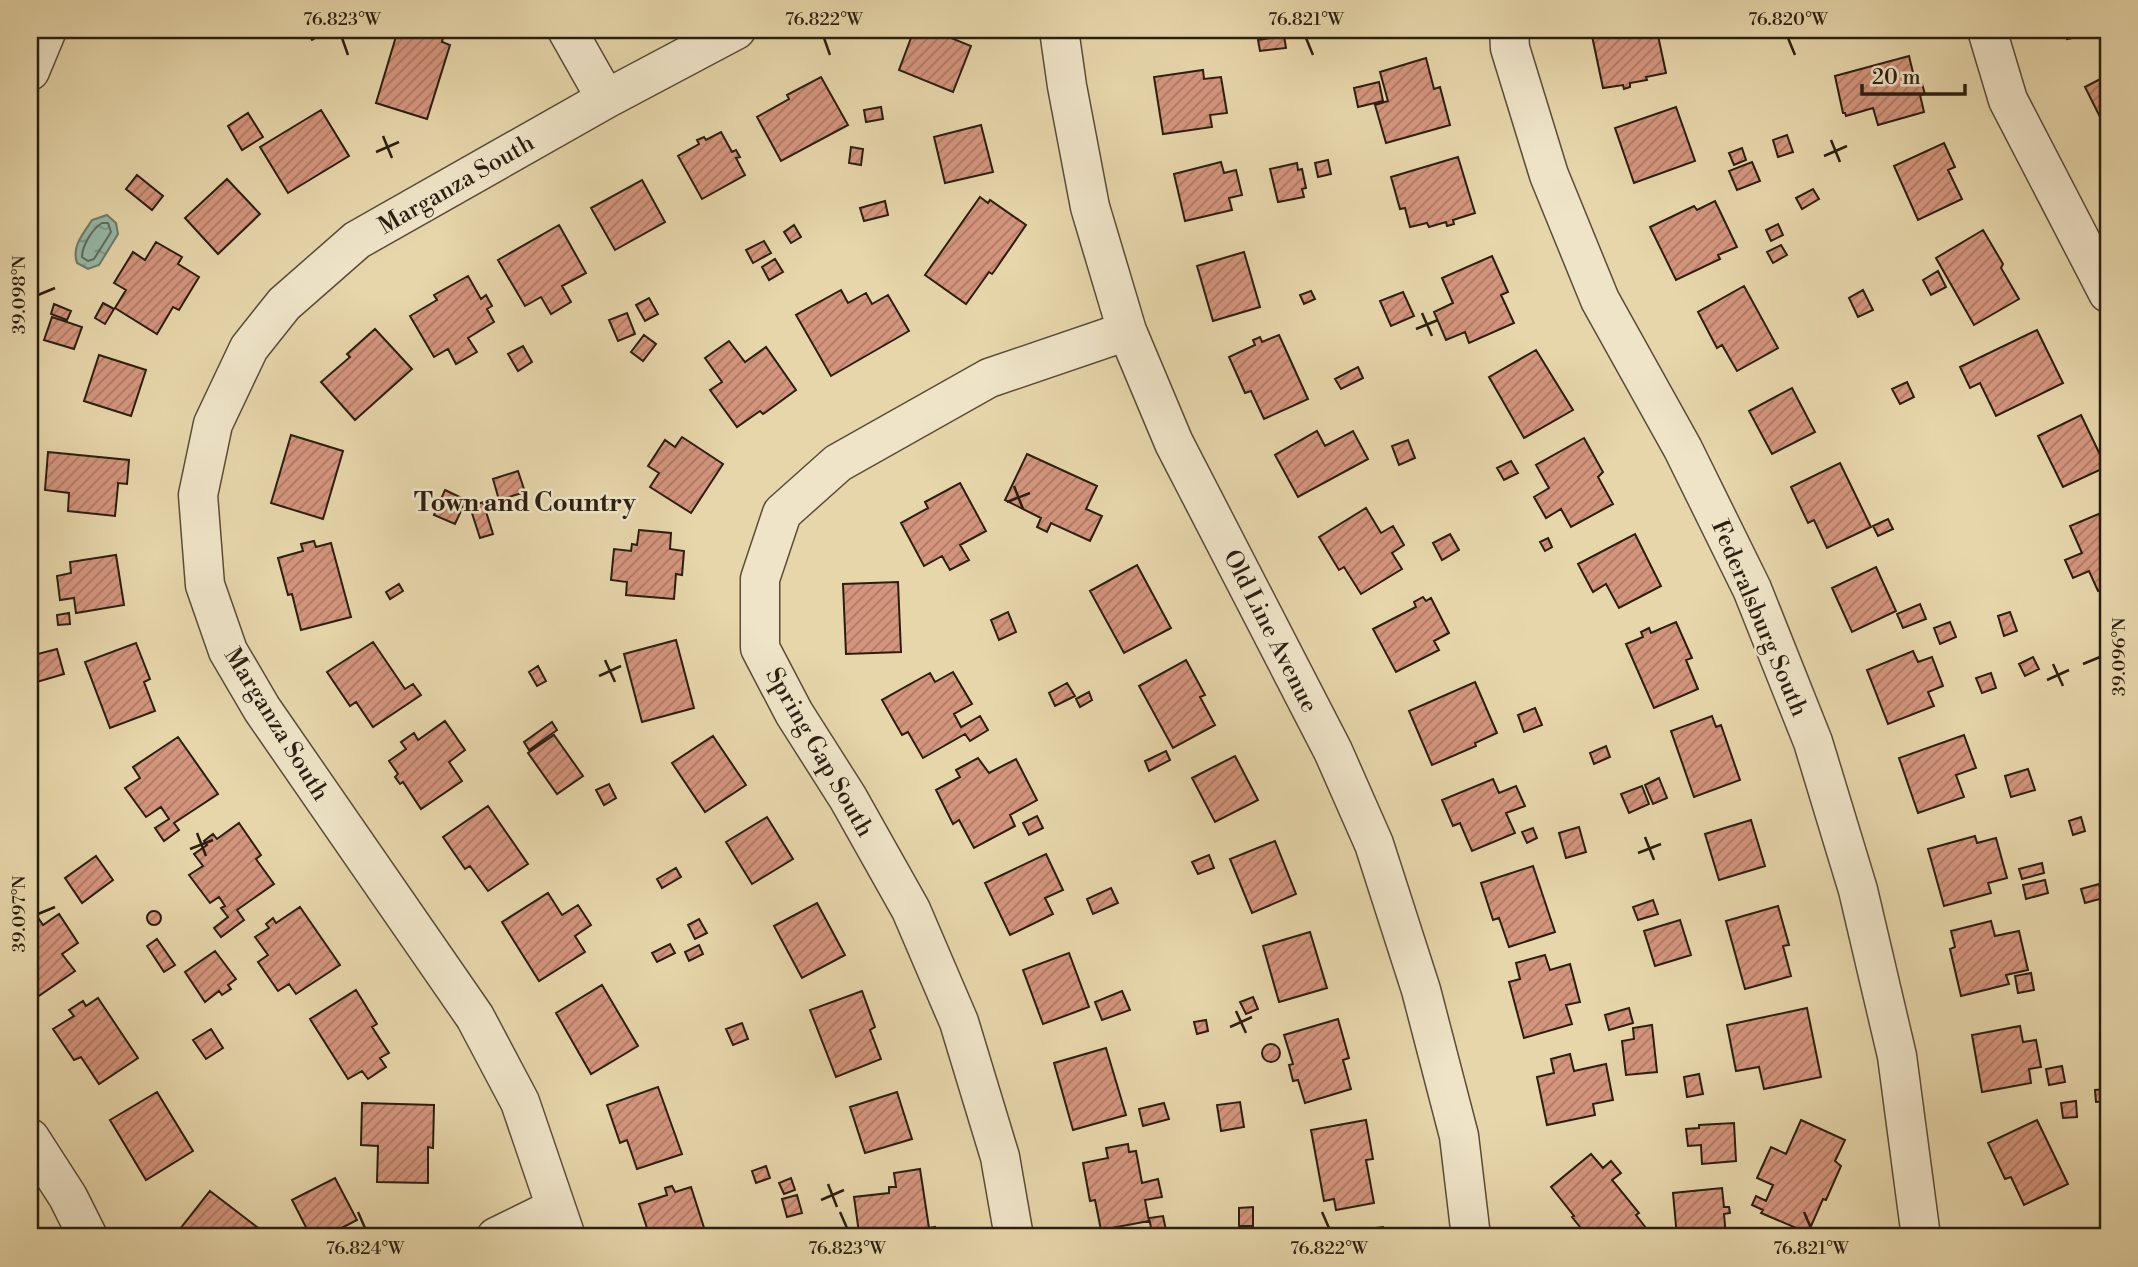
<svg xmlns="http://www.w3.org/2000/svg" width="2138" height="1267" viewBox="0 0 2138 1267" font-family="'Libre Bodoni',serif">
<style>
.water{fill:url(#water-ripples);stroke:#6b7b6c;stroke-width:2}
.lines{fill:none;stroke-linecap:round;stroke-linejoin:round}
.shore{stroke:#606c5c;stroke-width:2}
.building{fill:url(#building-hatch);stroke:#2b1e11;stroke-width:2}
.minor-casing{stroke:#5a4c37;stroke-width:41}
.minor{stroke:#efe4c8;stroke-width:38}
.ticks{fill:none;stroke:#2b1e11;stroke-width:2.5}
.labels{text-anchor:middle;stroke-width:5;stroke-linejoin:round;paint-order:stroke}
.street-label{font-size:24px;fill:#2b1e11;stroke:#efe4c8}
.neighbourhood-label{font-size:26px;font-weight:bold;fill:#2b1e11;stroke:#efe4c8}
.neatline{fill:none;stroke:#2b1e11;stroke-width:2.5}
.ticks-label{font-size:18px;text-anchor:middle;fill:#2b1e11}
</style>
<defs>
<pattern id="water-ripples" width="26" height="14" patternUnits="userSpaceOnUse" patternTransform="scale(1.75)"><rect width="26" height="14" fill="#96b9a8"/><path d="M2 4q2-2 4 0t4 0M15 11q2-2 4 0t4 0" fill="none" stroke="#7b9687"/></pattern>
<pattern id="building-hatch" width="6" height="6" patternUnits="userSpaceOnUse" patternTransform="scale(1.75)"><rect width="6" height="6" fill="#d4957d"/><path d="M-1 1l2-2M0 6l6-6M5 7l2-2" fill="none" stroke="#ac7965"/></pattern>
</defs>
<rect width="100%" height="100%" fill="#e6d6aa"/>
<filter id="stains"><feTurbulence type="fractalNoise" baseFrequency=".00286" numOctaves="4"/><feColorMatrix values="0 0 0 0 .2 0 0 0 0 .09 0 0 0 0 .02 0 0 0 .5 -.17"/></filter>
<radialGradient id="worn" r=".72"><stop offset=".6" stop-color="#630" stop-opacity="0"/><stop offset="1" stop-color="#630" stop-opacity=".3"/></radialGradient>
<path class="water" d="M107,215L116,223L118,234L99,265L88,269L77,263C71,246 84,233 92,220Z"/>
<g class="lines">
<path class="shore" d="M102,223H108L111,232L94,259L88,261L82,257C82,246 92,229 102,223Z"/>
</g>
<path class="building" d="M309,30H328V31L312,40L307,31Z
M398,30H445L442,42L450,45L427,119L376,103Z
M914,30L932,31L942,30L941,34L971,46L953,92L899,70Z
M1146,30H1181L1147,33Z
M1390,30H1409V35L1391,37Z
M1599,30H1638L1639,34L1657,31L1666,73L1646,77L1647,80L1630,83V87L1624,89L1623,85L1603,88L1591,31Z
M2065,30H2108V31L2067,39Z
M1284,36L1286,48L1260,51L1258,40Z
M1909,56L1916,85L1922,84L1925,94L1920,95L1924,112L1878,125L1873,108L1846,116L1845,113H1843L1835,76Z
M1426,58L1434,89L1440,87L1450,125L1386,143L1375,105L1388,101L1380,72Z
M1203,70L1204,79L1221,77L1227,113L1210,115L1212,127L1163,134L1154,77Z
M2108,75V133L2085,87Z
M821,77L848,125L781,161L757,117L789,99L787,95Z
M1379,82L1383,101L1358,107L1354,88Z
M881,107L883,119L866,122L864,110Z
M1676,107L1695,161L1634,183L1615,128Z
M321,110L349,156L288,193L260,147Z
M248,113L263,137L242,150L228,126Z
M981,125L993,172L945,183L934,137Z
M721,132L732,152L736,150L740,157L736,158L745,175L702,199L678,156L699,144L697,140L704,137L706,140Z
M1787,135L1793,152L1778,157L1773,140Z
M1944,143L1955,167L1948,170L1962,199L1918,220L1894,166Z
M851,147L863,149L861,165L849,163Z
M1742,148L1746,160L1734,165L1729,153Z
M1458,157L1475,213L1453,220L1454,224L1447,226L1446,222L1429,227L1427,223L1410,227L1405,208L1400,209L1391,177Z
M1328,160L1331,174L1318,177L1315,163Z
M1221,162L1224,173L1236,170L1242,195L1229,198L1232,210L1185,221L1174,174Z
M1752,162L1760,181L1737,190L1729,171Z
M1297,163L1298,170L1302,169L1306,188L1302,189L1304,197L1278,202L1270,169Z
M137,175L163,196L152,210L126,189Z
M227,179L260,214L218,254L185,218Z
M642,180L665,222L615,250L591,208Z
M1813,189L1819,199L1802,209L1796,198Z
M980,197L988,203L990,200L1026,225L995,270L992,274L989,272L966,304L925,275Z
M885,201L888,215L864,221L860,208Z
M1715,201L1737,247L1718,255L1720,259L1676,280L1650,227L1694,206L1697,210Z
M1778,224L1783,235L1771,241L1766,230Z
M559,225L586,273L562,286L571,302L551,314L541,297L525,306L498,260Z
M794,225L801,237L791,243L784,232Z
M1983,230L2003,264L2001,268L2019,299L1974,325L1936,258Z
M764,241L771,253L753,263L746,250Z
M156,242L182,257L178,264L199,277L179,310L173,307L157,334L115,308L126,290L114,283L133,252L145,260Z
M1781,245L1787,255L1773,263L1767,252Z
M1244,252L1260,307L1213,321L1197,266Z
M1492,256L1508,292L1501,295L1514,323L1469,343L1465,332L1446,340L1434,312L1453,303L1442,278Z
M775,259L783,272L769,280L762,267Z
M1938,271L1946,287L1931,295L1923,280Z
M468,276L481,299L486,295L492,306L487,309L494,322L468,338L477,352L456,364L448,349L434,357L410,316L437,300L434,295Z
M1744,286L1778,348L1737,371L1722,345L1717,348L1698,312Z
M841,290L848,303L866,293L872,304L888,295L909,331L831,376L796,315Z
M1863,290L1873,310L1858,317L1849,298Z
M1311,291L1315,299L1304,304L1300,295Z
M1403,292L1414,316L1391,326L1380,301Z
M649,298L658,314L645,321L636,305Z
M103,303L114,309L105,324L95,318Z
M54,304L71,311L67,320L51,314Z
M627,313L635,334L618,341L609,320Z
M52,317L82,327L74,349L44,340Z
M375,329L412,369L355,420L321,382L350,357L347,354Z
M2037,330L2063,383L1996,416L1980,383L1970,388L1960,367Z
M644,335L656,344L643,361L631,352Z
M1279,335L1308,399L1264,419L1251,391L1245,393L1229,357L1255,345L1253,340L1260,337L1262,342Z
M729,341L745,362L766,347L796,390L766,412L763,414L760,411L737,427L710,390L722,382L705,358Z
M523,346L532,362L518,371L508,354Z
M1536,350L1573,410L1524,438L1489,377Z
M99,355L146,370L131,416L84,401Z
M1358,367L1363,378L1341,389L1335,379Z
M1907,382L1914,397L1900,404L1892,389Z
M1792,388L1815,432L1772,454L1749,411Z
M2081,415L2106,467L2063,487L2038,436Z
M1317,431L1325,446L1353,431L1368,459L1298,497L1275,455Z
M291,435L343,451L323,519L271,503Z
M682,437L723,464L691,513L650,487L659,473L648,466L665,440L675,447Z
M1584,438L1603,472L1598,477L1613,504L1571,527L1561,509L1546,518L1534,497L1549,488L1536,465Z
M1408,440L1415,458L1399,465L1392,446Z
M48,452L129,460L127,484L118,483V485L115,516L68,511L69,493L45,490Z
M1027,454L1097,486L1086,509L1102,516L1090,541L1051,523L1047,532L1037,527L1041,518L1005,500Z
M1511,461L1518,473L1504,480L1497,468Z
M1840,463L1871,527L1827,548L1814,520L1808,523L1791,487Z
M518,471L525,492L499,500L493,479Z
M960,483L986,531L960,545L969,560L950,570L942,556L924,566L901,523L928,508L925,502Z
M445,490L466,500L455,524L434,515Z
M483,502L493,534L480,538L470,507Z
M1366,508L1381,533L1393,526L1404,545L1392,553L1402,569L1361,594L1344,567L1339,570L1319,537Z
M2108,510V587L2098,591L2089,571L2073,578L2065,560L2082,553L2070,526Z
M1888,519L1893,529L1878,536L1873,526Z
M639,530L671,533L670,549L684,551L682,575L676,574L674,599L626,595L627,582L611,580L614,549L631,551L632,544L637,545Z
M1450,534L1459,550L1442,560L1433,543Z
M1635,534L1661,586L1619,608L1606,584L1593,592L1578,564Z
M1548,538L1552,547L1545,551L1540,542Z
M314,541L316,547L331,543L351,617L301,630L292,594L288,595L278,558L303,551L301,544Z
M116,555L124,605L76,613L74,598L60,600L57,576L71,573L70,562Z
M1137,565L1171,628L1124,653L1090,591Z
M1876,567L1896,611L1852,632L1832,588Z
M898,582L901,652L846,654L843,584Z
M399,584L403,591L390,599L386,592Z
M1423,597L1426,601L1431,598L1449,633L1434,641L1439,650L1396,672L1373,629L1416,607L1414,602Z
M1920,604L1926,619L1903,628L1897,614Z
M1008,612L1016,632L999,640L991,620Z
M2010,612L2017,631L2004,636L1998,616Z
M69,613L70,624L58,625L57,615Z
M1676,622L1692,658L1686,660L1698,689L1654,708L1626,644L1643,637L1641,632L1649,628L1651,633Z
M1950,622L1956,637L1940,644L1934,628Z
M676,640L694,708L642,722L624,654Z
M373,642L405,689L413,684L421,695L373,727L356,702L350,706L327,672Z
M136,643L150,679L144,682L155,711L110,728L85,662Z
M57,649L64,674L30,684V656Z
M1913,651L1918,662L1932,657L1943,686L1928,692L1934,706L1888,724L1867,670Z
M2033,657L2039,669L2025,676L2019,664Z
M1186,660L1205,695L1200,697L1215,725L1173,748L1139,686Z
M538,666L546,681L537,686L529,672Z
M953,672L972,704L954,714L961,727L980,716L988,730L970,741L965,734L923,758L908,732L902,735L882,700L930,673L935,682Z
M1991,673L1996,688L1982,693L1976,678Z
M1475,682L1497,733L1475,743L1476,746L1432,765L1409,711Z
M1067,683L1075,696L1055,706L1049,693Z
M1089,692L1092,700L1080,707L1076,699Z
M1535,708L1542,725L1524,732L1518,715Z
M1712,716L1716,727L1721,725L1740,780L1694,797L1671,731Z
M445,721L465,750L449,762L462,781L421,809L403,782L400,784L395,777L398,774L389,761L406,749L401,742L414,733L418,740Z
M552,722L557,730L529,750L524,742Z
M554,735L583,776L557,794L528,753Z
M1964,735L1976,768L1956,775L1964,797L1918,813L1899,758Z
M713,736L746,785L705,812L672,763Z
M178,737L218,794L174,823L179,830L164,841L155,828L169,819L161,807L146,817L125,788L140,778L133,767Z
M1606,746L1610,757L1594,764L1590,753Z
M1166,751L1170,760L1149,771L1145,761Z
M1235,756L1258,800L1215,822L1192,778Z
M978,758L989,773L1016,759L1037,800L1010,815L1015,826L974,848L959,820L953,824L936,790L960,777L956,770Z
M2028,769L2035,790L2011,797L2005,776Z
M1659,778L1667,798L1653,804L1645,785Z
M1493,779L1499,793L1516,786L1525,806L1506,813L1515,833L1472,851L1460,823L1453,826L1442,800Z
M609,784L616,798L604,805L596,790Z
M1642,786L1649,804L1629,813L1621,794Z
M488,806L528,864L488,891L470,866L465,869L443,837Z
M1037,816L1043,828L1029,835L1023,823Z
M767,817L793,859L752,884L726,842Z
M2081,817L2085,831L2073,835L2069,821Z
M1751,820L1765,866L1719,880L1705,834Z
M239,823L261,855L256,859L274,884L237,910L244,920L221,937L214,928L228,917L221,908L225,906L219,897L210,903L189,875L203,866L194,854L207,845L204,841L213,834L217,839Z
M1579,827L1586,852L1566,858L1559,833Z
M1533,828L1537,838L1527,843L1522,832Z
M1975,836L1977,843L1996,838L2007,878L1988,883L1991,893L1944,906L1928,849Z
M1275,841L1296,894L1252,913L1230,859Z
M1046,854L1063,890L1045,898L1053,914L1010,935L985,883Z
M1209,855L1214,868L1198,874L1192,862Z
M96,856L113,880L82,903L65,878Z
M2042,863L2044,873L2022,879L2019,869Z
M1533,866L1555,932L1509,947L1499,918L1493,920L1481,883Z
M676,868L681,877L662,888L657,879Z
M2045,880L2048,893L2026,899L2023,885Z
M2099,884L2103,898L2085,903L2081,889Z
M1111,888L1118,903L1093,914L1087,899Z
M548,893L562,915L578,905L591,925L575,936L585,952L539,981L502,922Z
M1653,900L1658,914L1638,920L1633,907Z
M817,903L845,955L802,978L774,926Z
M1778,906L1789,945L1783,946L1791,976L1745,989L1726,921Z
M300,907L340,965L296,994L289,984L278,991L258,962L268,955L255,937L269,928L266,924L273,918L276,923Z
M147 918a7 7 0 1 1 14 0a7 7 0 1 1-14 0Z
M35,913L43,925L59,914L78,943L62,954L75,971L30,1002V917Z
M699,919L707,933L695,939L688,925Z
M1680,920L1691,955L1655,966L1644,931Z
M1991,921L1995,936L2019,931L2028,970L2006,975L2009,984L1961,996L1950,949L1955,947L1951,931Z
M1310,932L1327,988L1279,1002L1263,946Z
M157,939L175,965L164,972L147,946Z
M670,944L675,953L657,962L652,953Z
M699,945L703,954L689,961L685,952Z
M215,951L236,979L228,985L231,989L222,995L219,991L205,1002L185,972Z
M1069,953L1089,1007L1043,1024L1023,970Z
M1545,955L1550,970L1570,964L1580,1002L1566,1005L1572,1024L1524,1038L1509,982L1520,979L1516,963Z
M2031,973L2034,990L2018,993L2015,976Z
M602,985L638,1046L591,1074L556,1013Z
M356,990L377,1024L372,1027L389,1053L380,1058L386,1067L368,1079L362,1071L348,1079L310,1019Z
M862,991L875,1027L870,1030L881,1059L836,1077L810,1010Z
M1122,991L1130,1010L1102,1020L1095,1002Z
M1253,997L1258,1009L1246,1014L1240,1002Z
M98,998L138,1058L99,1084L81,1057L74,1060L53,1029L74,1016L69,1010L83,1001L86,1006Z
M1629,1008L1633,1023L1609,1030L1605,1015Z
M1807,1008L1821,1077L1764,1089L1759,1067L1736,1071L1727,1025Z
M1338,1019L1349,1058L1343,1060L1351,1089L1305,1103L1298,1080L1293,1081L1289,1065L1293,1064L1284,1035Z
M1206,1020L1208,1031L1197,1034L1194,1022Z
M742,1023L748,1039L733,1045L726,1029Z
M1652,1025L1657,1072L1626,1075L1622,1041L1634,1039L1633,1028Z
M2020,1026L2023,1042L2036,1040L2041,1067L2029,1069L2031,1083L1982,1092L1972,1035Z
M211,1029L223,1048L206,1059L193,1040Z
M1262 1053a9 9 0 1 1 18 0a9 9 0 1 1-18 0Z
M1106,1048L1126,1115L1073,1130L1054,1063Z
M1570,1054L1574,1071L1606,1064L1613,1100L1593,1104L1595,1115L1547,1125L1537,1077L1554,1073L1551,1059Z
M2062,1066L2065,1082L2049,1085L2046,1069Z
M1699,1074L1703,1094L1687,1097L1684,1077Z
M658,1087L682,1154L637,1169L627,1140L620,1143L607,1105Z
M2108,1089V1101L2096,1102L2095,1090Z
M157,1092L193,1151L146,1180L110,1120Z
M897,1092L912,1139L865,1153L850,1107Z
M2076,1101L2077,1117L2063,1118L2061,1103Z
M1240,1102L1244,1127L1221,1131L1217,1105Z
M362,1103L434,1105L433,1148L428,1147V1183L377,1182L378,1146L361,1145Z
M1164,1103L1169,1119L1143,1126L1139,1109Z
M1366,1120L1373,1159L1366,1160L1374,1203L1336,1210L1334,1199L1324,1201L1311,1130Z
M1801,1120L1845,1140L1835,1161L1841,1166L1826,1200L1823,1199L1808,1233L1761,1213L1763,1210L1752,1205L1756,1196L1766,1201L1773,1185L1757,1178L1771,1147L1786,1154Z
M2037,1120L2068,1184L2024,1205L2011,1177L2005,1179L1988,1143Z
M1734,1123L1736,1161L1702,1164L1701,1145L1688,1146L1686,1129L1699,1128V1125Z
M1128,1144L1129,1152L1136,1151L1142,1183L1158,1179L1162,1197L1145,1200L1149,1221L1101,1230L1095,1200L1090,1201L1083,1163L1108,1158L1106,1148Z
M1591,1154L1603,1168L1611,1161L1621,1173L1612,1180L1639,1213L1636,1215L1646,1228L1635,1237H1588L1572,1217L1574,1216L1551,1187Z
M2102,1161H2108V1208H2106Z
M766,1166L770,1178L756,1183L752,1171Z
M920,1169L929,1228L935,1227L937,1237H875L874,1231L859,1233L854,1197L889,1193V1187H896L894,1173Z
M335,1178L357,1220L324,1237H311L292,1200Z
M791,1178L795,1190L784,1194L779,1183Z
M672,1186L675,1192L691,1187L707,1237H650L639,1204L667,1195L665,1188Z
M1722,1188L1724,1207H1729L1730,1213L1724,1214L1726,1237H1677L1673,1193Z
M210,1191L270,1237H181L176,1234Z
M797,1195L802,1213L787,1217L782,1199Z
M1253,1207V1226H1239V1208Z
M1163,1216L1167,1235L1153,1237L1149,1218Z
M1383,1227L1385,1237H1335V1233Z"/>
<g class="lines">
<defs>
<path id="minor" d="M567,30L606,99
M1059,30L1067,86L1090,207L1127,331L1174,443L1333,751L1374,844L1421,990L1459,1136L1471,1237
M1509,30L1510,48L1549,175L1600,300L1683,449L1752,589L1813,742L1858,890L1897,1056L1921,1237
M1987,30L2008,100L2108,293
M30,71L47,30
M30,1138L68,1197L88,1237
M496,1237L555,1208
M566,1237L520,1102L475,1017L262,709L228,651L205,585L198,495L213,424L249,348L284,304L357,240L606,99L736,30
M1014,1237L1000,1157L959,1022L911,910L848,798L794,713L760,648V579L782,513L838,463L989,378L1127,331"/>
</defs>
<use href="#minor" class="minor-casing"/>
<use href="#minor" class="minor"/>
</g>
<path class="ticks" d="M342,38L348,55M824,38L830,55M1306,38L1313,55M1788,38L1795,55M383,136L392,158M1831,140L1840,162M376,152L399,142M1824,156L1847,146M38,295L55,288M1422,313L1432,336M1416,329L1438,320M1014,486L1023,509M1007,502L1030,493M605,660L615,682M2053,664L2063,686M2083,664L2100,657M599,676L621,666M2047,680L2069,670M197,833L206,856M1645,837L1654,860M190,849L213,840M1638,853L1661,844M38,914L55,907M1236,1011L1246,1033M1230,1027L1252,1017M828,1184L837,1207M821,1200L844,1190M358,1212L365,1228M840,1212L847,1228M1322,1212L1329,1228M1804,1212L1811,1228"/>
<g class="labels">
<g class="street-label">
<text transform="translate(456 184) rotate(-30)" y="8">Marganza South</text>
<text transform="translate(1760 618) rotate(67)" y="8">Federalsburg South</text>
<text transform="translate(1271 631) rotate(63)" y="8">Old Line Avenue</text>
<text transform="translate(277 724) rotate(58)" y="8">Marganza South</text>
<text transform="translate(820 752) rotate(60)" y="8">Spring Gap South</text>
</g>
<g class="neighbourhood-label">
<text x="525" y="511">Town and Country</text>
</g>
</g>
<rect width="2138" height="1267" fill="none" stroke="#e6d6aa" stroke-width="77"/>
<path d="M1862 84v10h103v-10" fill="none" stroke="#2b1e11" stroke-width="3.5"/>
<text x="1872" y="84" font-size="21" fill="#2b1e11" stroke="#efe4c8" stroke-width="5" paint-order="stroke">20 m</text>
<rect x="38" y="38" width="2062" height="1190" class="neatline"/>
<g class="ticks-label">
<text x="342" y="25">76.823°W</text>
<text x="824" y="25">76.822°W</text>
<text x="1306" y="25">76.821°W</text>
<text x="1788" y="25">76.820°W</text>
<text transform="translate(19 295) rotate(-90)" y="6">39.098°N</text>
<text transform="translate(2119 657) rotate(-90)" y="6">39.096°N</text>
<text transform="translate(19 914) rotate(-90)" y="6">39.097°N</text>
<text x="365" y="1254">76.824°W</text>
<text x="847" y="1254">76.823°W</text>
<text x="1329" y="1254">76.822°W</text>
<text x="1811" y="1254">76.821°W</text>
</g>
<rect width="100%" height="100%" filter="url(#stains)"/>
<rect width="100%" height="100%" fill="url(#worn)"/>
</svg>
